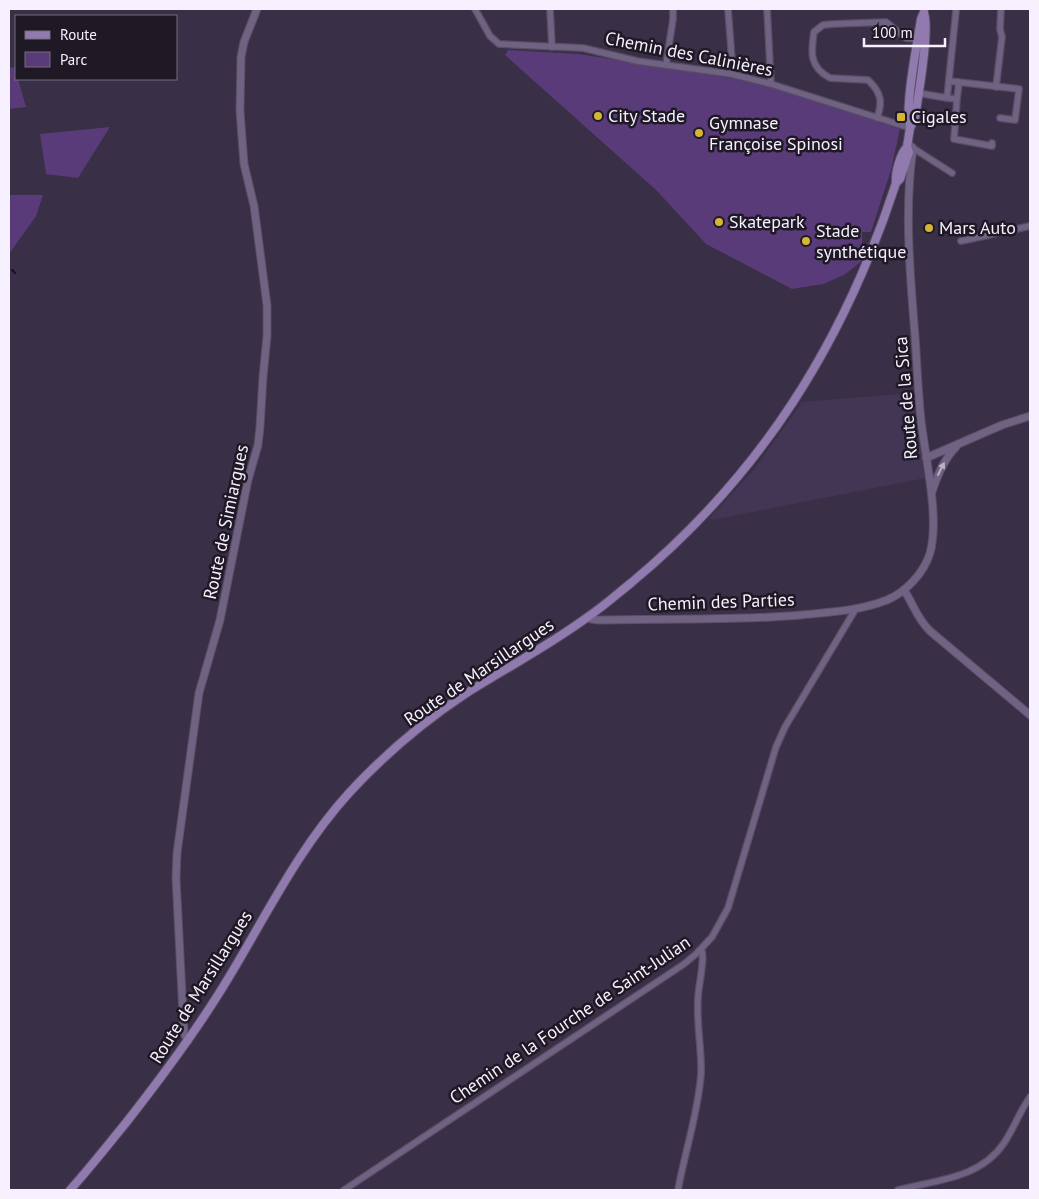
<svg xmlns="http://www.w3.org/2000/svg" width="1039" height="1199" viewBox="0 0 1039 1199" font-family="'PT Sans',sans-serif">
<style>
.built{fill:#433654}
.green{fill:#593b79}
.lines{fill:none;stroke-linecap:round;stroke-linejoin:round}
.stream{stroke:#270044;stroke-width:2}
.minor-casing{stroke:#574e64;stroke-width:8}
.tertiary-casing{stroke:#574e64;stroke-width:9}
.secondary-casing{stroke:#574e64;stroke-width:10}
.minor{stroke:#706282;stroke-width:5.5}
.tertiary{stroke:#706282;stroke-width:7}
.secondary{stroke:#917aae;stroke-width:8}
.oneway{fill:#bab0c7}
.poi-dot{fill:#d5b534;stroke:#1e1924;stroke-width:2}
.labels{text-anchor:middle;stroke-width:5;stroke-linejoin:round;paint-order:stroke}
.street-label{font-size:18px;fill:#f6f0ff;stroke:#1e1924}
.poi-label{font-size:18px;fill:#f6f0ff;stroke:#1e1924;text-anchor:start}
</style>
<rect width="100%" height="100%" fill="#392f46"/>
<path class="built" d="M912,393L925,478L717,519H709L756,467L802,402Z"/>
<path class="green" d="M508,50L579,54L735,79L780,90L900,129L891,170L871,232H862L863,260L844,275L823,284L792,289L706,244L656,190L505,55Z
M16,67V79H18L26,107L9,109V68Z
M110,127L78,178L46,174L40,134Z
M9,195H43L36,216L9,254Z"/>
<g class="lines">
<path class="stream" d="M12,270L15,273"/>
<defs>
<path id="minor" d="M475,9L490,36L499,44L583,48L637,61L731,74L771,84L910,128
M550,9L552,47
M728,9L732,61L731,74
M767,9L771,84
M666,65L673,19V9
M949,81L1019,89L1015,120L1000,118
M996,87L1002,37L1000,29L1001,9
M918,93L947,98L956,11
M947,98L957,99L954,139L992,146V143
M957,99L959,82
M877,118C883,102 881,92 868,80L830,78C809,67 811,52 814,32L823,25L833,24L886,22L906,38L918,39
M913,148L952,173
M961,241L1030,226
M344,1190L684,964L696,954L712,937L728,908L776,747L785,727L855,610
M678,1190C685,1151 698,1114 701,1074C702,1049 696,1023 698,998C698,987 706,956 701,949
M898,1190C935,1180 980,1179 1004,1143C1014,1128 1020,1111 1030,1097"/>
<path id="tertiary" d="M926,458L1002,425L1030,416
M932,492C937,476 944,459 956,447
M904,590C914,605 916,617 930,631L1030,715
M588,617L591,619L598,620C665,618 733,621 801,615C830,612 859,611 887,600C906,592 924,573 930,553C940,518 925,457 921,420C918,392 917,364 915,336C910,273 904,210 913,148L907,143
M188,1041L184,1033L176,878L177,853L199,693L220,620L248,480L258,445L260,427L263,377L267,336V305L254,206L244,164L240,111L241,57L244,42L257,9"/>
<path id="secondary" d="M910,125C904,109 918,39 921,19L924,12
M896,183L900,179L909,152L907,147L910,128L915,118C918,97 930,30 924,13
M70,1190C89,1169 107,1146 125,1124C162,1077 198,1029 229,977C267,914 299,848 349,793C383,756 423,722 465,694C506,668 550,645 589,616C604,606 617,594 631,583C761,475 844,343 896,183C895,173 900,154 907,147"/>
</defs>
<use href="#minor" class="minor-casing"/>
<use href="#tertiary" class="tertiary-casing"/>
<use href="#secondary" class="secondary-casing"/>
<use href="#minor" class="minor"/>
<use href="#tertiary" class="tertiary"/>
<use href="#secondary" class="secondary"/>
</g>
<defs><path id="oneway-solid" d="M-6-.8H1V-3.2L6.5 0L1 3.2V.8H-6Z" transform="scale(1.25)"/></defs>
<use class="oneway" href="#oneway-solid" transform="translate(941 469) rotate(-63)"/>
<g class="poi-dot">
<circle cx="598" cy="116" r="5"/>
<rect x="896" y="112" width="10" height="10" rx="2.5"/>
<circle cx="699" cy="133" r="5"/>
<circle cx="719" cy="222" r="5"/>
<circle cx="929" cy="228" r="5"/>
<circle cx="806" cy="241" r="5"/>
</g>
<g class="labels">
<g class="street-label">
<text transform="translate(689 54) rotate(11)" y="6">Chemin des Calinières</text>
<text transform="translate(906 398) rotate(-95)" y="6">Route de la Sica</text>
<text transform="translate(226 522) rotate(-78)" y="6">Route de Simiargues</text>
<text transform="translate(721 602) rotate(-2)" y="6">Chemin des Parties</text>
<text transform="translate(479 672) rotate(-34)" y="6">Route de Marsillargues</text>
<text transform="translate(201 987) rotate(-58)" y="6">Route de Marsillargues</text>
<text transform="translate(570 1020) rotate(-34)" y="6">Chemin de la Fourche de Saint-Julian</text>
</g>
<g class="poi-label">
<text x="608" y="122">City Stade</text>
<text x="911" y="123">Cigales</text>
<text x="709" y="129">Gymnase<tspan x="709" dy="21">Françoise Spinosi</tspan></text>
<text x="729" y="228">Skatepark</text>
<text x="939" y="234">Mars Auto</text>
<text x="816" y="237">Stade<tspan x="816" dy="21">synthétique</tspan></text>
</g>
</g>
<rect width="1039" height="1199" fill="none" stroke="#f6f0ff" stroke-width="20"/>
<rect x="15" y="15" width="162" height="65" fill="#1e1924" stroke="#746f7c"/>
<rect x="25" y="31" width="25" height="8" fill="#917aae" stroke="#746f7c"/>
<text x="60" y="40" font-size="15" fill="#f6f0ff">Route</text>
<rect x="25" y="52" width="25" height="15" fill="#593b79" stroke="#746f7c"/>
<text x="60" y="65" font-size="15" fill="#f6f0ff">Parc</text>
<path d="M864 38v8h81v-8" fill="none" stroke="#f6f0ff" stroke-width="2.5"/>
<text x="872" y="38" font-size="15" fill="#f6f0ff" stroke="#1e1924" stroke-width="4" paint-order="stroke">100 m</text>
</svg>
